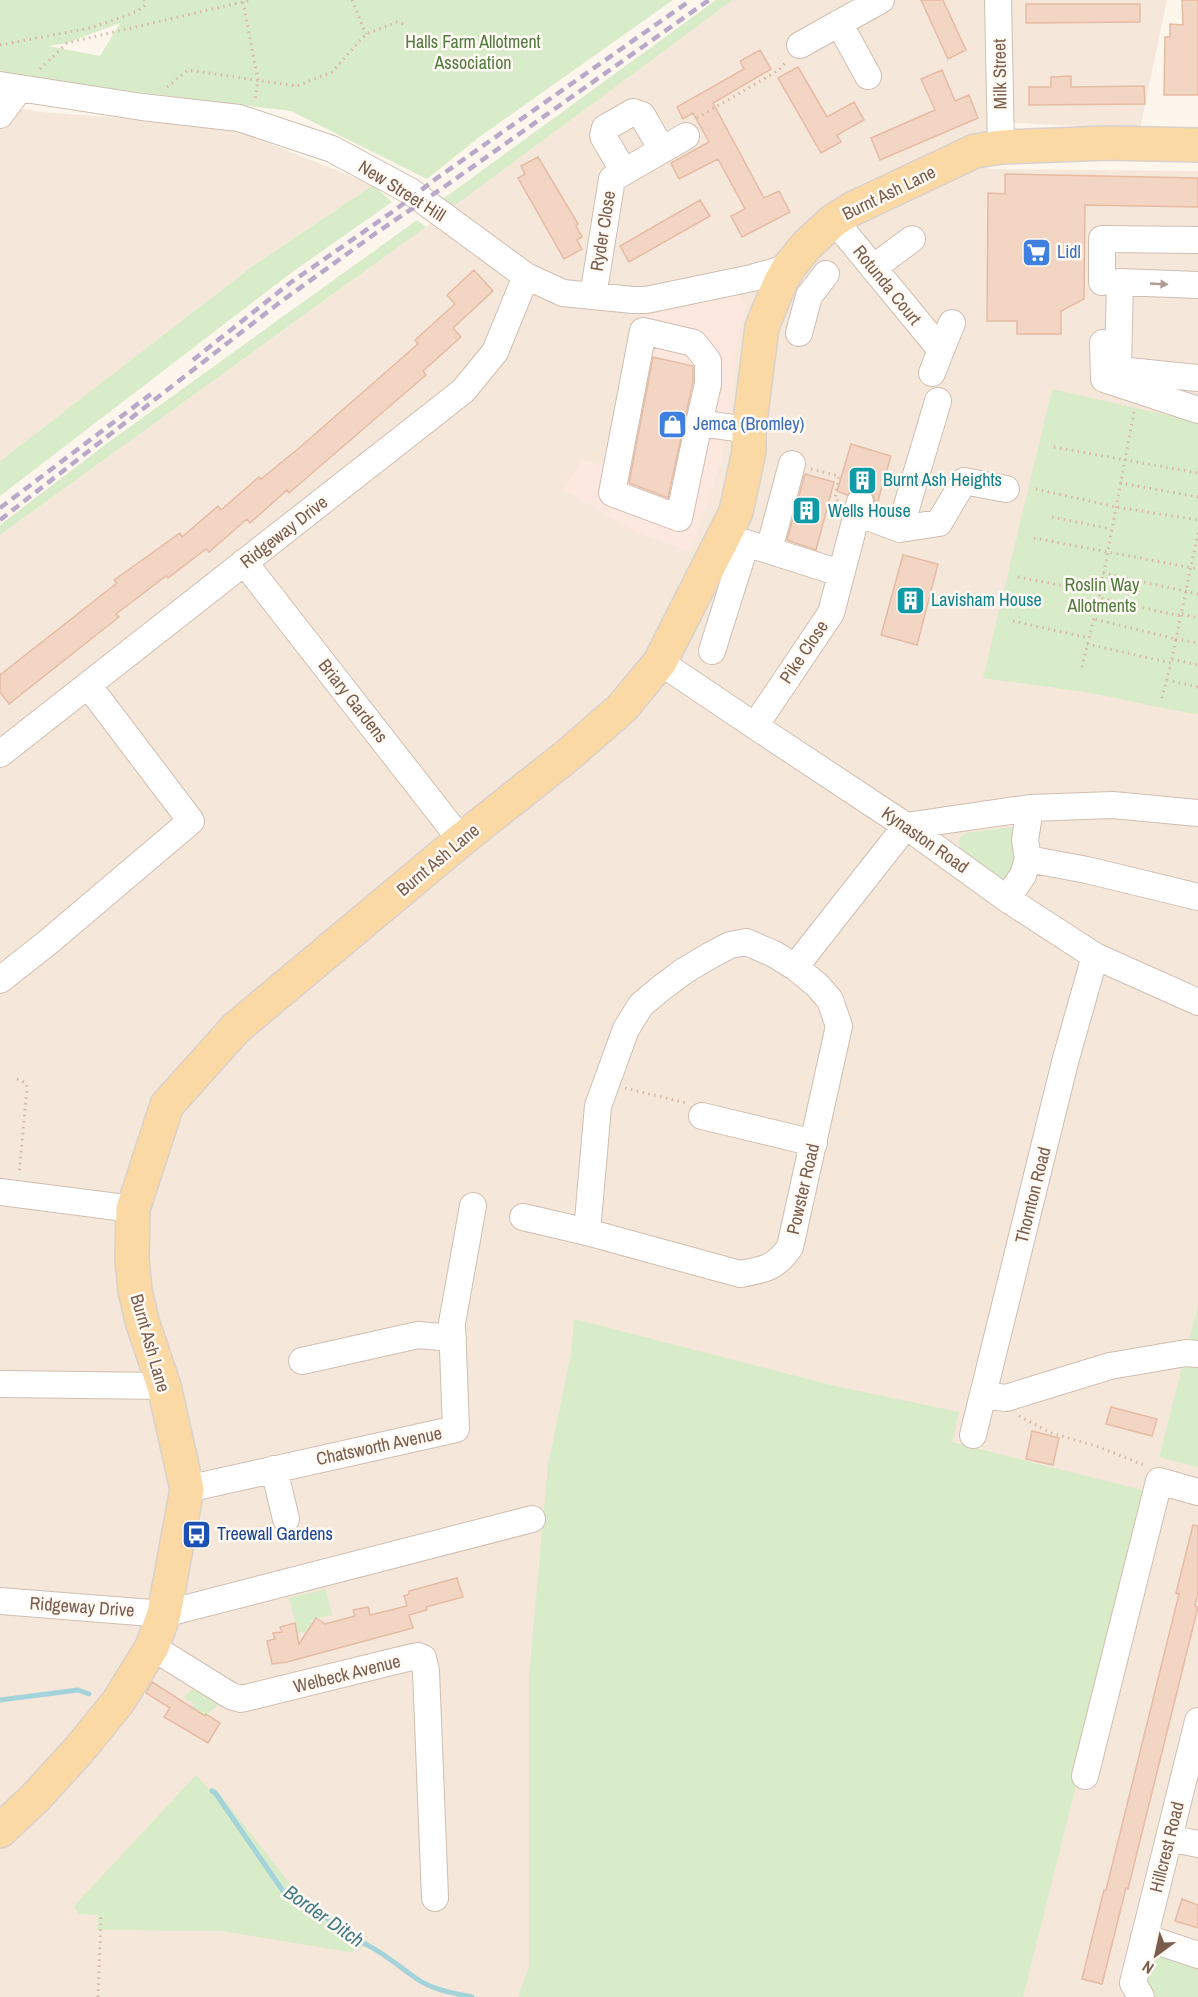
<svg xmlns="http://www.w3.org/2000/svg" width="1198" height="1997" viewBox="0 0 1198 1997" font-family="'Archivo Narrow',sans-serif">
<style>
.residential{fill:#f5e8da}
.commercial{fill:#fde8e0}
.green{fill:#d8ecc9;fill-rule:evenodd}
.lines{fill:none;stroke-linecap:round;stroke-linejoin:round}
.stream{stroke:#a5d3da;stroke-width:5}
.building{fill:#f3d5c3;stroke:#e6bba3;stroke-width:1.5}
.minor-casing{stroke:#d1beb0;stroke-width:28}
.major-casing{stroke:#dad1cd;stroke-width:36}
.path{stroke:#d9b8a5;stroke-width:3;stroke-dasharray:1.5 4.5;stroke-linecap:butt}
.minor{stroke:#fff;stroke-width:26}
.major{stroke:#fbd9a5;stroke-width:33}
.rail{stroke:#b9a8c9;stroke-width:4.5;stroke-dasharray:9 6;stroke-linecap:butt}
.oneway{fill:#af9d94}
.labels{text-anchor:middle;stroke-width:5;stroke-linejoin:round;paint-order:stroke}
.park-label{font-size:18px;fill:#537a41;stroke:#fffaf3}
.street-label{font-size:18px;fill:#7a5c4d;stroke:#fffaf3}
.shop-label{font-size:18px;fill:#366cbe;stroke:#fffaf3;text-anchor:start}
.culture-label{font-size:18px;fill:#0d838f;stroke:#fffaf3;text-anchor:start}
.transit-label{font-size:18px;fill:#164399;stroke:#fffaf3;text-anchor:start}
.water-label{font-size:20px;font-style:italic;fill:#437c86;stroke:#fffaf3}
</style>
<rect width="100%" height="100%" fill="#fdf6ec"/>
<path class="residential" d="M733,0H992L988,169L1198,171V1997H0V535L375,264Z
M1010,0H1167L1140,129L1014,123Z
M0,105L42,112L226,126L373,185L254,265L0,461Z"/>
<path class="commercial" d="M738,293L746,305L736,346L732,401L721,461L690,552L636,532L564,490L582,460L612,467L641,316L680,309Z"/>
<path class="green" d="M0,0H673L478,138L427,179L291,111L0,75ZM120,23L100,56L48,46L67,43Z
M716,0H733L450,209L440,201Z
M373,185L392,202L291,273L0,496V461L254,265Z
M417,220L426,227L0,535V525L110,441Z
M1052,389L1198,422V714C1161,709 1125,699 1089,693C1054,687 1018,683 983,678Z
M1020,826L1022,833L1009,882L961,852L958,840L966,833Z
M1198,1305V1467L1159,1457Z
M574,1319L835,1386L959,1412L952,1442L1150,1492L1023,1997H518L529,1967V1676L548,1465L571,1354Z
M326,1589L332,1615L311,1620L313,1630L298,1633L289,1598Z
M193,1687L220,1704L204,1716L191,1709L194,1704L184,1698Z
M196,1775L209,1789L215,1788L292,1886L369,1942L358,1950L349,1952L222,1931L97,1930L98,1915L78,1914L74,1906Z
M1161,1954L1198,1966V1997H1151L1143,1973L1149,1961Z"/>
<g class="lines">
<path class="stream" d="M0,1700L78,1690L89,1694
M212,1791L216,1794L283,1891H288L361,1942C382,1951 398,1966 417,1979C433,1990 454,1993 472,1997"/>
</g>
<path class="building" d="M921,0H943L966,50L948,59Z
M1182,0H1198V95H1164L1165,37H1170V24L1183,25Z
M1026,4H1140V22L1026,23Z
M760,50L771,69L713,103L764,198L779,191L790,212L742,237L731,216L745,209L718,159L679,179L671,163L709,142L693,113L683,119L677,107L744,69L740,61Z
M798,67L827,117L854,102L864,120L837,135L841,142L821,153L778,78Z
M942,70L955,101L969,95L978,118L880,160L871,138L935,110L921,79Z
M1071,76V87L1144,86L1145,104L1029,105V87H1051V77Z
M538,157L578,224L576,226L582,237L577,240L582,249L564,259L518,178L525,174L521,166Z
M1005,174L1198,178V207L1085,205L1084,299L1061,311V334H1017V321H987L988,193L1005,194Z
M700,200L710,216L629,262L620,246Z
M474,270L493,291L453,328L461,337L423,371L426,375L289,493L287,490L250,523L247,519L209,552L206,549L168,578L166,576L116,614L119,617L9,704L0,692V675L117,583L114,580L180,533L182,537L218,506L221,510L259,477L261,479L299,448L418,344L415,340L455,304L447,295Z
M653,357L693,366V382L668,498L629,483Z
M851,444L891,456L877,504H875L874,497L871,492L864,488H855L847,495L837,491Z
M805,474L834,482L816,550L787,540Z
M903,555L938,564L917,645L881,635Z
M1111,1407L1157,1419L1152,1436L1106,1424Z
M1032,1431L1059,1438L1053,1465L1026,1459Z
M1193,1525L1198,1526V1594L1195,1606L1198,1607L1128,1889L1126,1888L1102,1984L1082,1979L1104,1890H1106L1179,1594L1176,1593Z
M457,1578L463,1597L426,1607L427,1610L409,1615L413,1628L287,1662L272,1664L267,1641L275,1639L273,1633L282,1632L280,1627L295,1623L299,1644L316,1618L325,1624L355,1616L353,1610L368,1607L370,1615L407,1606L404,1596L409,1594V1591Z
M152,1682L205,1716L206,1714L220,1723L208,1743L164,1717L170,1708L146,1693Z
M1182,1899L1198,1905V1928L1175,1921Z"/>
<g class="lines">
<defs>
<path id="minor" d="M998,0L1001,147
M839,23L868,76
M800,45L881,0
M0,85L142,107L239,118L332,149L410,191L526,276L563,293L633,300H646L752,278L789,267
M0,115L20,88
M624,172L603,136L605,128L633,112L642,115L662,150
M834,220L941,350L932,373
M873,268L912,239
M1102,282V239L1198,240
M1198,285L1120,282L1118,367L1129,371L1198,378
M593,296L612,179L686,136
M799,333L809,296L826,274
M1103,343L1104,379L1198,410
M941,350L952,323
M699,423L708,384V361L694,343L643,331L612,493L679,518L699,423L749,430
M857,513L900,529L938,401
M900,529L939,523L964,481L1006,489
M769,550L792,464
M244,562L461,840
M712,651L746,543L840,573
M660,662L755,726L906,826L1007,899L1095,956L1198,1002
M755,726L831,613L860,502
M0,754L463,391L495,352L526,276
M906,826L1030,808L1113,805L1198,813
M1028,859L1087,870L1198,897
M1007,899L1023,875L1028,859L1025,840L1030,808
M795,967L906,826
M0,980L47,943L191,821L88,685
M702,1116L814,1143
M0,1192L133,1209
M523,1217L587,1232L740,1274C763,1270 776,1268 790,1247L839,1026L830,1000L817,985L795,967L774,954L746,942L730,945L711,955L684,971L660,989L641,1005L626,1029L598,1106L587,1232
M302,1361L418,1335L453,1338
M0,1384L164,1386
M984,1395L1006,1398L1110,1366L1186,1353L1198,1354
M973,1435L1065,1062L1095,956
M274,1469L286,1519
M187,1489L456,1429L452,1323L473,1206
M0,1601L164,1614L532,1519
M152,1647L231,1696L241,1699L412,1657L418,1656L423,1658L426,1671L435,1898
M1085,1776L1159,1481L1198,1492
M1169,1838L1198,1844
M1144,1937L1198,1955
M1141,1997L1133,1983L1198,1721"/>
<path id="major" d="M0,1831L36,1797L79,1750L118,1702L152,1647L164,1614L187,1489L164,1386L143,1324L135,1291L132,1258L133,1209L167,1105L236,1028L461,840L568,755L622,708L660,662L736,512L749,451V430L762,327L780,283L789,267L806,246L834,220L852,209L975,151L1001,147L1108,143L1198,145"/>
</defs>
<use href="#minor" class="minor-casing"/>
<use href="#major" class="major-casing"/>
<path class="path" d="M352,0L366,34
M243,2L258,80L255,100
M0,45L90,28L126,16L139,10L145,5L144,0
M40,69L67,43L251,0
M167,87L188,70L297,86L332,72L366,34L397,22L404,24
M697,118L779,70L787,61
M1134,412L1099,598L1181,616
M1054,447L1198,473
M811,469L839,476L835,499L838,501
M1120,483L1198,497
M1036,489L1116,507L1198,520
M1052,517L1111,529
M1198,533L1176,639L1198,643
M1034,538L1198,569
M1103,573L1198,594
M1018,577L1100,593
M1182,614L1198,618
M1013,621L1089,638
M1087,644L1171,663L1176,639L1094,619
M1172,659L1198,665
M1082,667L1099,598
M1167,680L1198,687
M1162,698L1171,663
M17,1079L26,1083L27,1089L19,1174
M625,1088L686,1103
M1019,1416L1051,1433L1096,1446L1144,1465
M98,1997L101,1917"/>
<use href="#minor" class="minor"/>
<use href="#major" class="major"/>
<path class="rail" d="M193,360L290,283L395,210L437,178L691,0
M0,508L151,394
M0,520L279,303L376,233L444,187L709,0"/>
</g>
<defs><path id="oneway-solid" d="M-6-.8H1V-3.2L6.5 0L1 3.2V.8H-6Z" transform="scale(1.5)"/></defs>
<use class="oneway" href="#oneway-solid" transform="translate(1159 284) rotate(3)"/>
<defs>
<symbol id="supermarket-square" viewBox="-11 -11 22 22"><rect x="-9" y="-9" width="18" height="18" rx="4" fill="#3f7fe0" stroke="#fffaf3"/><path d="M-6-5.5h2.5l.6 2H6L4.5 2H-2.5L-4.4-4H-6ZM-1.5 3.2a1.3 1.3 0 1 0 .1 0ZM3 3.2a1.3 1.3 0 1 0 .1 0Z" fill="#fff"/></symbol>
<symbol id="shop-square" viewBox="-11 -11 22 22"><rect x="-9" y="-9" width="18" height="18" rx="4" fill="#3f7fe0" stroke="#fffaf3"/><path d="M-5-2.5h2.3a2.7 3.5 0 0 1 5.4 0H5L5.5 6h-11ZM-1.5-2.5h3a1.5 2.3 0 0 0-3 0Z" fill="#fff"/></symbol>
<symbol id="building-square" viewBox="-11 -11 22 22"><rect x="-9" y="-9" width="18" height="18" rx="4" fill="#0f9aa8" stroke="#fffaf3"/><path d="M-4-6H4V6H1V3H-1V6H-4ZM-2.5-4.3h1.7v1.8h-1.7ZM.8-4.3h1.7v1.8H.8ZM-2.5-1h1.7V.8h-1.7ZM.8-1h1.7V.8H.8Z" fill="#fff"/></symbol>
<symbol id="bus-square" viewBox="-11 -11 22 22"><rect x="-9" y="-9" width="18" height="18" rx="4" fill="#1a4fb4" stroke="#fffaf3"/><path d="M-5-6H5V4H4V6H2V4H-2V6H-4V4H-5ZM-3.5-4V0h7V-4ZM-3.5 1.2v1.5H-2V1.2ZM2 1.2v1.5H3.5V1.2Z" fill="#fff"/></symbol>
</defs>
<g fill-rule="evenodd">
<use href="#supermarket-square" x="1020" y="236" width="33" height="33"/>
<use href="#shop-square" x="656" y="408" width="33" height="33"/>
<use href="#building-square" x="846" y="464" width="33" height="33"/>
<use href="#building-square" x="790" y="494" width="33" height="33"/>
<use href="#building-square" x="894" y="584" width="33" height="33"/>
<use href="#bus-square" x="180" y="1518" width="33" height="33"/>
</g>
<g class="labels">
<g class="park-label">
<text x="473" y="48">Halls Farm Allotment<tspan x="473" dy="21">Association</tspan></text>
<text x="1102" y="591">Roslin Way<tspan x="1102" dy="21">Allotments</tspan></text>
</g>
<g class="street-label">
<text transform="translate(1000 74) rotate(-91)" y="6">Milk Street</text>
<text transform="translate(402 191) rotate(32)" y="6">New Street Hill</text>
<text transform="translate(889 193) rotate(-26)" y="6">Burnt Ash Lane</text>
<text transform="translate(603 231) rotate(-81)" y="6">Ryder Close</text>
<text transform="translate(887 285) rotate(51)" y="6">Rotunda Court</text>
<text transform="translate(284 532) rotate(-38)" y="6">Ridgeway Drive</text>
<text transform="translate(804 652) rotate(-56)" y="6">Pike Close</text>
<text transform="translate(353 701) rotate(52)" y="6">Briary Gardens</text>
<text transform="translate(925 840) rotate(35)" y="6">Kynaston Road</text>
<text transform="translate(438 860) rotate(-40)" y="6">Burnt Ash Lane</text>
<text transform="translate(803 1189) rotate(-77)" y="6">Powster Road</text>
<text transform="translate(1033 1195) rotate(-76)" y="6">Thornton Road</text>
<text transform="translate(150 1343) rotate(74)" y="6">Burnt Ash Lane</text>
<text transform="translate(379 1446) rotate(-12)" y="6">Chatsworth Avenue</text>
<text transform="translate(82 1607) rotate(4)" y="6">Ridgeway Drive</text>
<text transform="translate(347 1674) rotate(-14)" y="6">Welbeck Avenue</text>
<text transform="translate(1167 1847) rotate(-76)" y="6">Hillcrest Road</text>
</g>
<g class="shop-label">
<text x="1057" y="258">Lidl</text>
<text x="693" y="430">Jemca (Bromley)</text>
</g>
<g class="culture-label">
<text x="883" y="486">Burnt Ash Heights</text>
<text x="828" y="517">Wells House</text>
<text x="931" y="606">Lavisham House</text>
</g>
<g class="transit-label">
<text x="217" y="1540">Treewall Gardens</text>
</g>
<g class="water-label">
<text transform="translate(324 1916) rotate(35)" y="7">Border Ditch</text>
</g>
</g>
<g transform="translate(1156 1955) rotate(213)" stroke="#fffaf3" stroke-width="4.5" paint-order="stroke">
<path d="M0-4.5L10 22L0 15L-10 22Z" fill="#7a5c4d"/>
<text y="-9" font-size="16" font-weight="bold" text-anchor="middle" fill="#7a5c4d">N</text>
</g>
</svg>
